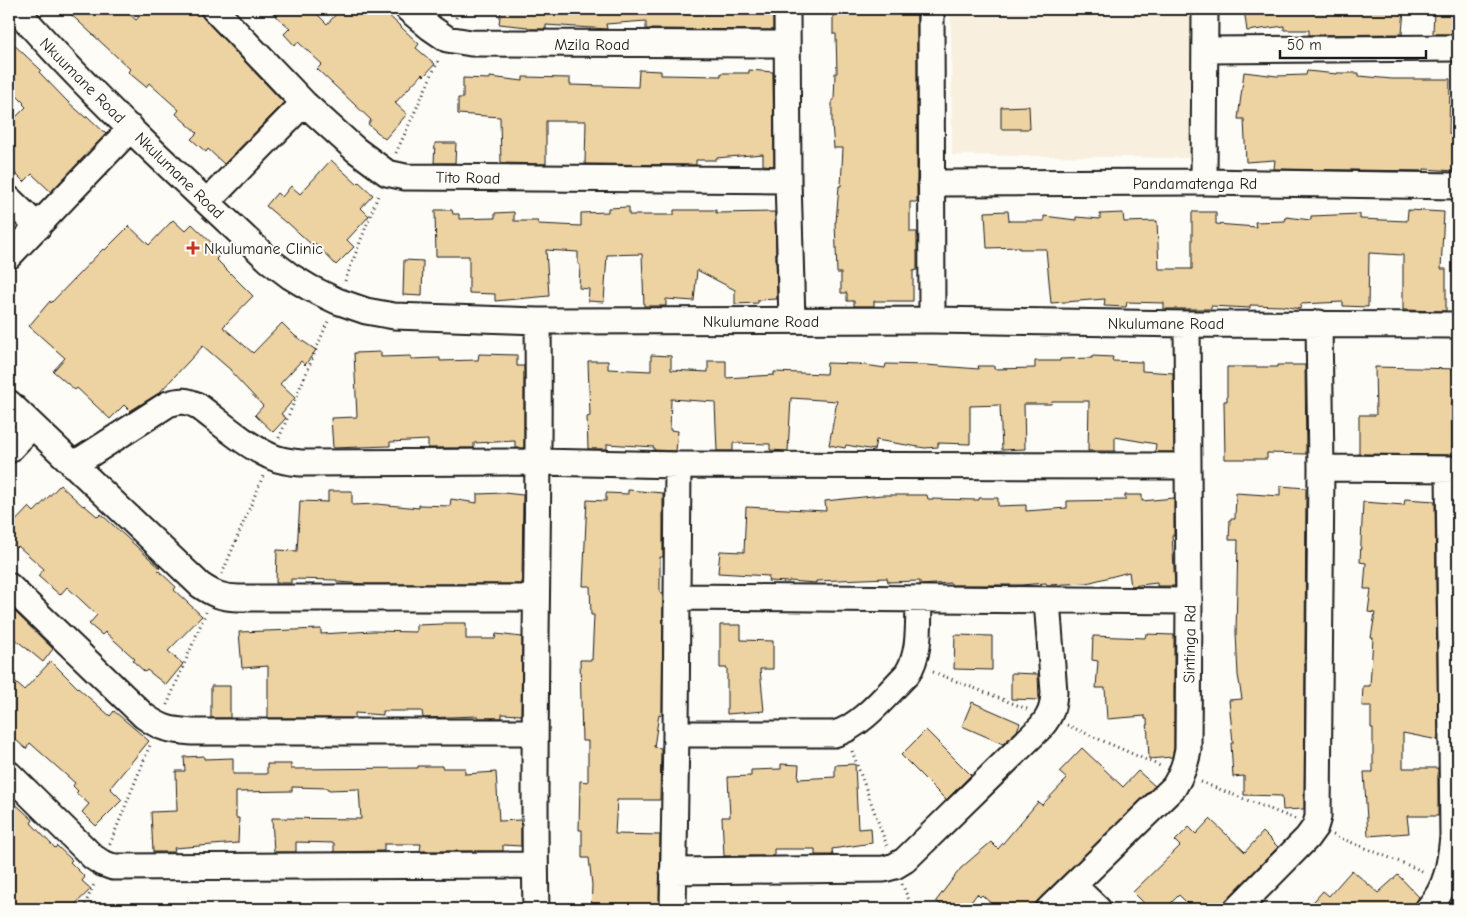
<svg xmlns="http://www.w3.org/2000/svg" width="1467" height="918" viewBox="0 0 1467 918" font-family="'Comic Neue',sans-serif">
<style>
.built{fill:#f8efde}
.building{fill:#edd2a2;stroke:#1c1c1c}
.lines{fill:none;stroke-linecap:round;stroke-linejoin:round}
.minor-casing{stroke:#1c1c1c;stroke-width:29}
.path{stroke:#1c1c1c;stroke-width:3;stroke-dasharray:1 4;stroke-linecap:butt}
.minor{stroke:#fdfcf7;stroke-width:25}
.poi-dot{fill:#c8321e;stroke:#fdfcf7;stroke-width:2}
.labels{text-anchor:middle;stroke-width:4;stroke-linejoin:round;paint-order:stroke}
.street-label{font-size:16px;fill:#1c1c1c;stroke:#fdfcf7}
.poi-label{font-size:16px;fill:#1c1c1c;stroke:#fdfcf7;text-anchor:start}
</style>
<rect width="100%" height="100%" fill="#fdfcf7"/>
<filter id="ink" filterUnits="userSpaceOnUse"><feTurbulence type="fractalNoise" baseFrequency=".02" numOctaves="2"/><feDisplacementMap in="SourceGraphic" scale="10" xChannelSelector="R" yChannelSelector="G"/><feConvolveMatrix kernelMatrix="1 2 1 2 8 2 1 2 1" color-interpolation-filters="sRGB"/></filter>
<g filter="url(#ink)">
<path class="built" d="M951,9H1192L1193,158L952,155Z"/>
<path class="building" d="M65,9H124L136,20L147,9H199L204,19L284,103L224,164L208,149L206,152L191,139L197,133L176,114L179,110L149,83L146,87L128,72L130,69Z
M268,9H312L327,24L341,9H382L419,44L416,48L435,64L424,76L422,74L395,103L407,114L385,139L368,124L371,120L317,69L322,64L298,42L295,46L284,34L290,28Z
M501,9H773V30L646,29V21L606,24L607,29L546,25V29H528V27L499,24Z
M884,9H917V202H910V232H917V270L913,271V301H874V306H854V301H847V293H841V273H837L835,222H836L839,186H841L843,148H834L832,124V100H834L835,73H837L836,34H833V13L884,14Z
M1244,9H1404L1402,34L1309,35V30H1284V26L1247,31Z
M1434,9H1458V34H1433Z
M9,40L41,70L39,72L67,101L86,118L87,116L106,134L51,192L32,174L24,182L9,167V124L26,107L23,104L24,103L9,88Z
M639,70L661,71V75L721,76V73H749V70L773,72L774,166L763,165V154L716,158V160H696V165L585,164L586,121H546V164L501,163L500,117L458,114V98H463V78L490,79V77L523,81V77L570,78V85L638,87Z
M1307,71L1337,74V73H1359V76L1392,79H1450L1449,134L1457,135L1455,171L1424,169V171L1274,169L1275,160L1246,162L1244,119H1238L1244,72L1277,76L1306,75Z
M1029,106L1030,129H1001V107Z
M435,143H456L455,163H434Z
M331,160L357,184L359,182L373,195L361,208L369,216L347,240L354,247L336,265L315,243L312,245L287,222L286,223L266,206L277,193L282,197L291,186L300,194Z
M629,207V215H674V210H716V213L775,212L777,299L758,300V303L735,304V290L697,270L694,301L666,299V306H644L642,254L607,255L604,302L588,301L589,289L579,288L580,265L578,264V252L546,250L549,296L495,301V294L469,293V256H436L435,210H452L453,214H459V219L495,218V213L514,212V221H538V224L581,226V213L608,212V208Z
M1408,210L1444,212L1441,269H1446V311L1403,310V255L1369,253L1368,307L1343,306V302L1301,304L1300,309L1282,306L1250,305V308L1211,306V309H1164V303L1127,302L1126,307L1104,306L1105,299L1051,303L1046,249H1019V247L987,248L985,212L1008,211L1009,221H1044V216L1076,220V217L1100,219V214L1123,213L1124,222L1157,221L1159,269H1192V212H1216V224L1256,227L1255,222L1285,221L1286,217L1311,220V216L1360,214V219L1407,221Z
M173,220L185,231L192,224L222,253L216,259L253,296L223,327L253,353L282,323L295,336L316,350L305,365L301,361L280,384L295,398L281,414L286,418L273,432L255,415L263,406L232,373L233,372L203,346L159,393L130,411L124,405L110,419L77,388L75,390L53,371L65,358L29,326L50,301L51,303L103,249L105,250L129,226L149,245Z
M404,260L423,261L422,296L403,295Z
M381,352V357L411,356V359L440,358V361L478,360L479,354L517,355V366H524V448H515V441L474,443V448H428V440L390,442V446L333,448L331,418L357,417L354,353Z
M651,355L671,356V370L708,372V361H726V378L774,375V372L826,374L827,363L858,364L885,368L886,364L926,365L979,369L978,366H994V369L1035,368V361H1060V359L1092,358V356L1113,357L1112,361L1142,362V371L1173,373L1174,452H1155L1156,444L1115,437V451H1088L1089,401H1052L1051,404H1024L1025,449L1002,450L1000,405L970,406V444L938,443V447L925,448L876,440L874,450L846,445L845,448L829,445L837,401L791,398L788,451L770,450V444L733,443V451H717L715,402L671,399L670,430L678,431L676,451L654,450V447L607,444V449H588L587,417L590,416L588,361H608V369L651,371Z
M1277,365H1305L1306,454L1267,453V459H1225L1224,401H1227V367H1277Z
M1375,367L1458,369V402H1452V455L1359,454V415H1376Z
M60,485L83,506L84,505L98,517L101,514L160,568L158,570L176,587L174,590L202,616L168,651L183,664L166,685L147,670L145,672L133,661L135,659L105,632L102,635L89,624L97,615L67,587L60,595L38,576L44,569L18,546L16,548L9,541V528L29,507L34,512Z
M1280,486L1306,488L1305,651L1304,665H1305L1304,809L1283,810L1282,796L1244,795V776L1233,777L1231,743H1233L1229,700L1242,699L1238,675L1236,633L1238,540H1229L1230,519H1235L1236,493L1280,496Z
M628,490L663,493V557H660V593H663L662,715L659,714L654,747L661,748L660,800H617L615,834L660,835L659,909H591L592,885L589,858H582V830H579L580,781L588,782V741H582L580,660H592L594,615H591L590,586H583L587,500L606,501V493L628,494Z
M328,491H352V505L377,504L419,508V505L450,506L451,499L477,503V494L504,493L523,495L522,584H365L337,582V580L291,579V583H276L277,550L297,551L300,501L328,502Z
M882,495H927L928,499L979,500V498H998V506L1026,505V511L1067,508V501L1125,500V495H1142V501L1174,498V535H1172L1175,586H1157V583L1131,586L1129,572L1087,583L1047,585L1046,583L1021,585H951V583L920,585V581L888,582L887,578L816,581V583L789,581V582L768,581L769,576L718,573L720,551L744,552L746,507L826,511L825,501Z
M1405,499L1435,501L1438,740L1403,733V768H1438V816H1407L1409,833L1368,836L1364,772H1373V728H1371V706H1362L1363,686H1370L1373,638H1371L1375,613L1368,612L1371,589H1364L1366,563L1360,562L1363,502L1404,505Z
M9,606L53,649L43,662L9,634Z
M443,623H466V639H495L496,634L522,637L521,715L502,714V718H478V716L423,718L422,711H383V715L355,713V718H268V666L242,668L239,632L321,629V634L373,631L416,632V625L443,624Z
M720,625H741V640L773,641V669H760L764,711L727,714V668H720Z
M1146,634L1174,635V748L1172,757L1149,759L1147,719H1145V716L1107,719L1105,688H1096L1098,661L1092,660L1093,636L1145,638Z
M955,635L992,636V670L954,669Z
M51,661L79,689L110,716L114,711L149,741L110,788L122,800L96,826L82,812L89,804L76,793L78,791L73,786L75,783L30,743L26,749L9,734V677L24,690Z
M1011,673L1038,674L1039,700L1011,699Z
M211,686H230V718H211Z
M972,702L1020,723L1017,731L1003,744L962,726Z
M926,730L971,775L946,800L901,755Z
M1082,748L1123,787L1138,771L1155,786L1039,899L1030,909H997L982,895L980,897L977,894L966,909H947L936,901L961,868L991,842L998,849L1038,802L1042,805L1067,779L1059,772Z
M204,756V759L233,758V774H267V764H291V769L418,768V766H442V768H465V774L496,772L499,821L521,820V846L503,845V851H420L421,844H384V851L334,852V843L296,842V852H274L272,818L361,819L359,789L328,790V788L292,787V791L236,792V818H239L238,843L174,848L175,852H153L151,812L177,811L176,771H185L184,757Z
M781,764L799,765L798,779L835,777V765L855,764L858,829L871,828L872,843L832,849L833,855H815V849H774V856H724L722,817H730L728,777L751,776V770L781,769Z
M9,798L33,820L31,823L55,848L57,846L72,860L70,862L85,877L82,881L91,889L70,909H9Z
M1210,819L1245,852L1263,832L1278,847L1227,899L1223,905V909H1193L1179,895L1165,909H1150L1133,892L1180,846L1175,841L1189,827L1196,834Z
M1352,870L1378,893L1398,875L1419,897L1412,909H1307L1323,891L1329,896Z"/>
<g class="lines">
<defs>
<path id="minor" d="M16,9C94,98 182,179 269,260L290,276L310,288L337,301L366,311L394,316L538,321L932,320L1187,324L1458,325
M214,9L304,103L356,150L387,173L405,177L788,180
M408,9L431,28L447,39L471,43L787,44
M787,9L788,180L792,320
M931,9L932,320
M1206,50L1458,48
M1204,182L1205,9
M931,183L1204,182L1458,186
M9,199L38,227
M207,202L304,103
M9,256L131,128
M9,403L200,585C213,594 223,598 239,598H536
M9,450L32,426
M73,465L168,404C180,400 187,400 198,406C221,423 244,444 270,456C280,461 290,462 301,463L539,462L678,465L1188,466
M1321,468L1458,469
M9,586L144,716C162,729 170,730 192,732H535
M677,597L1189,601
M676,734H834C860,728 888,693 907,674C921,653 918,624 919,599
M9,774L93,857L102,863L113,867L535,865
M673,871L884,869L895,866L905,860L1041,727C1051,715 1053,708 1054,692L1047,601
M1074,886L1098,909
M536,909C532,713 540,517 538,321
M673,909L676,734L678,465
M1049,909L1174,787C1182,774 1186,764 1188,749L1189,601L1187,324
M1237,909L1307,838L1315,827L1318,817L1321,468L1319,323
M1428,909C1447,888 1450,865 1453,837L1449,469"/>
</defs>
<use href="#minor" class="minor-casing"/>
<path class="path" d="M456,18L460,9
M396,153L439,59
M345,281L379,193
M279,438L328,321
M222,574L263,476
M933,672L1027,709
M167,705L206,612
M1067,725L1160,766
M852,751L887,846
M1201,782L1295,819
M1333,835L1425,872
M110,844L150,745
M902,884L913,909
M83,909L95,882"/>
<use href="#minor" class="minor"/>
</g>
</g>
<path class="poi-dot" d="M190.5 240.5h5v5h5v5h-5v5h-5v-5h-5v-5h5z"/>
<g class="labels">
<g class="street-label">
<text x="592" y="50">Mzila Road</text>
<text transform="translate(83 80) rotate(45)" y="6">Nkuumane Road</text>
<text transform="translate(180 175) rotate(44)" y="6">Nkulumane Road</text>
<text transform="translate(468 177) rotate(1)" y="6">Tito Road</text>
<text x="1195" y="189">Pandamatenga Rd</text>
<text x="761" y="327">Nkulumane Road</text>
<text x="1166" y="329">Nkulumane Road</text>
<text transform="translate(1189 644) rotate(-89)" y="6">Sintinga Rd</text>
</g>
<g class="poi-label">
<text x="204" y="254">Nkulumane Clinic</text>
</g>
</g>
<rect width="1467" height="918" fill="none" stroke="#fdfcf7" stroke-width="30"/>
<rect x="15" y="15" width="1437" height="888" fill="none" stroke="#1c1c1c" stroke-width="2" filter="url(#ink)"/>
<path d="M1280 50v8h146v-8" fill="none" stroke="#1c1c1c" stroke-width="2.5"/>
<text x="1287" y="50" font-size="15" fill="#1c1c1c" stroke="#fdfcf7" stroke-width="4" paint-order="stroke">50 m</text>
</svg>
